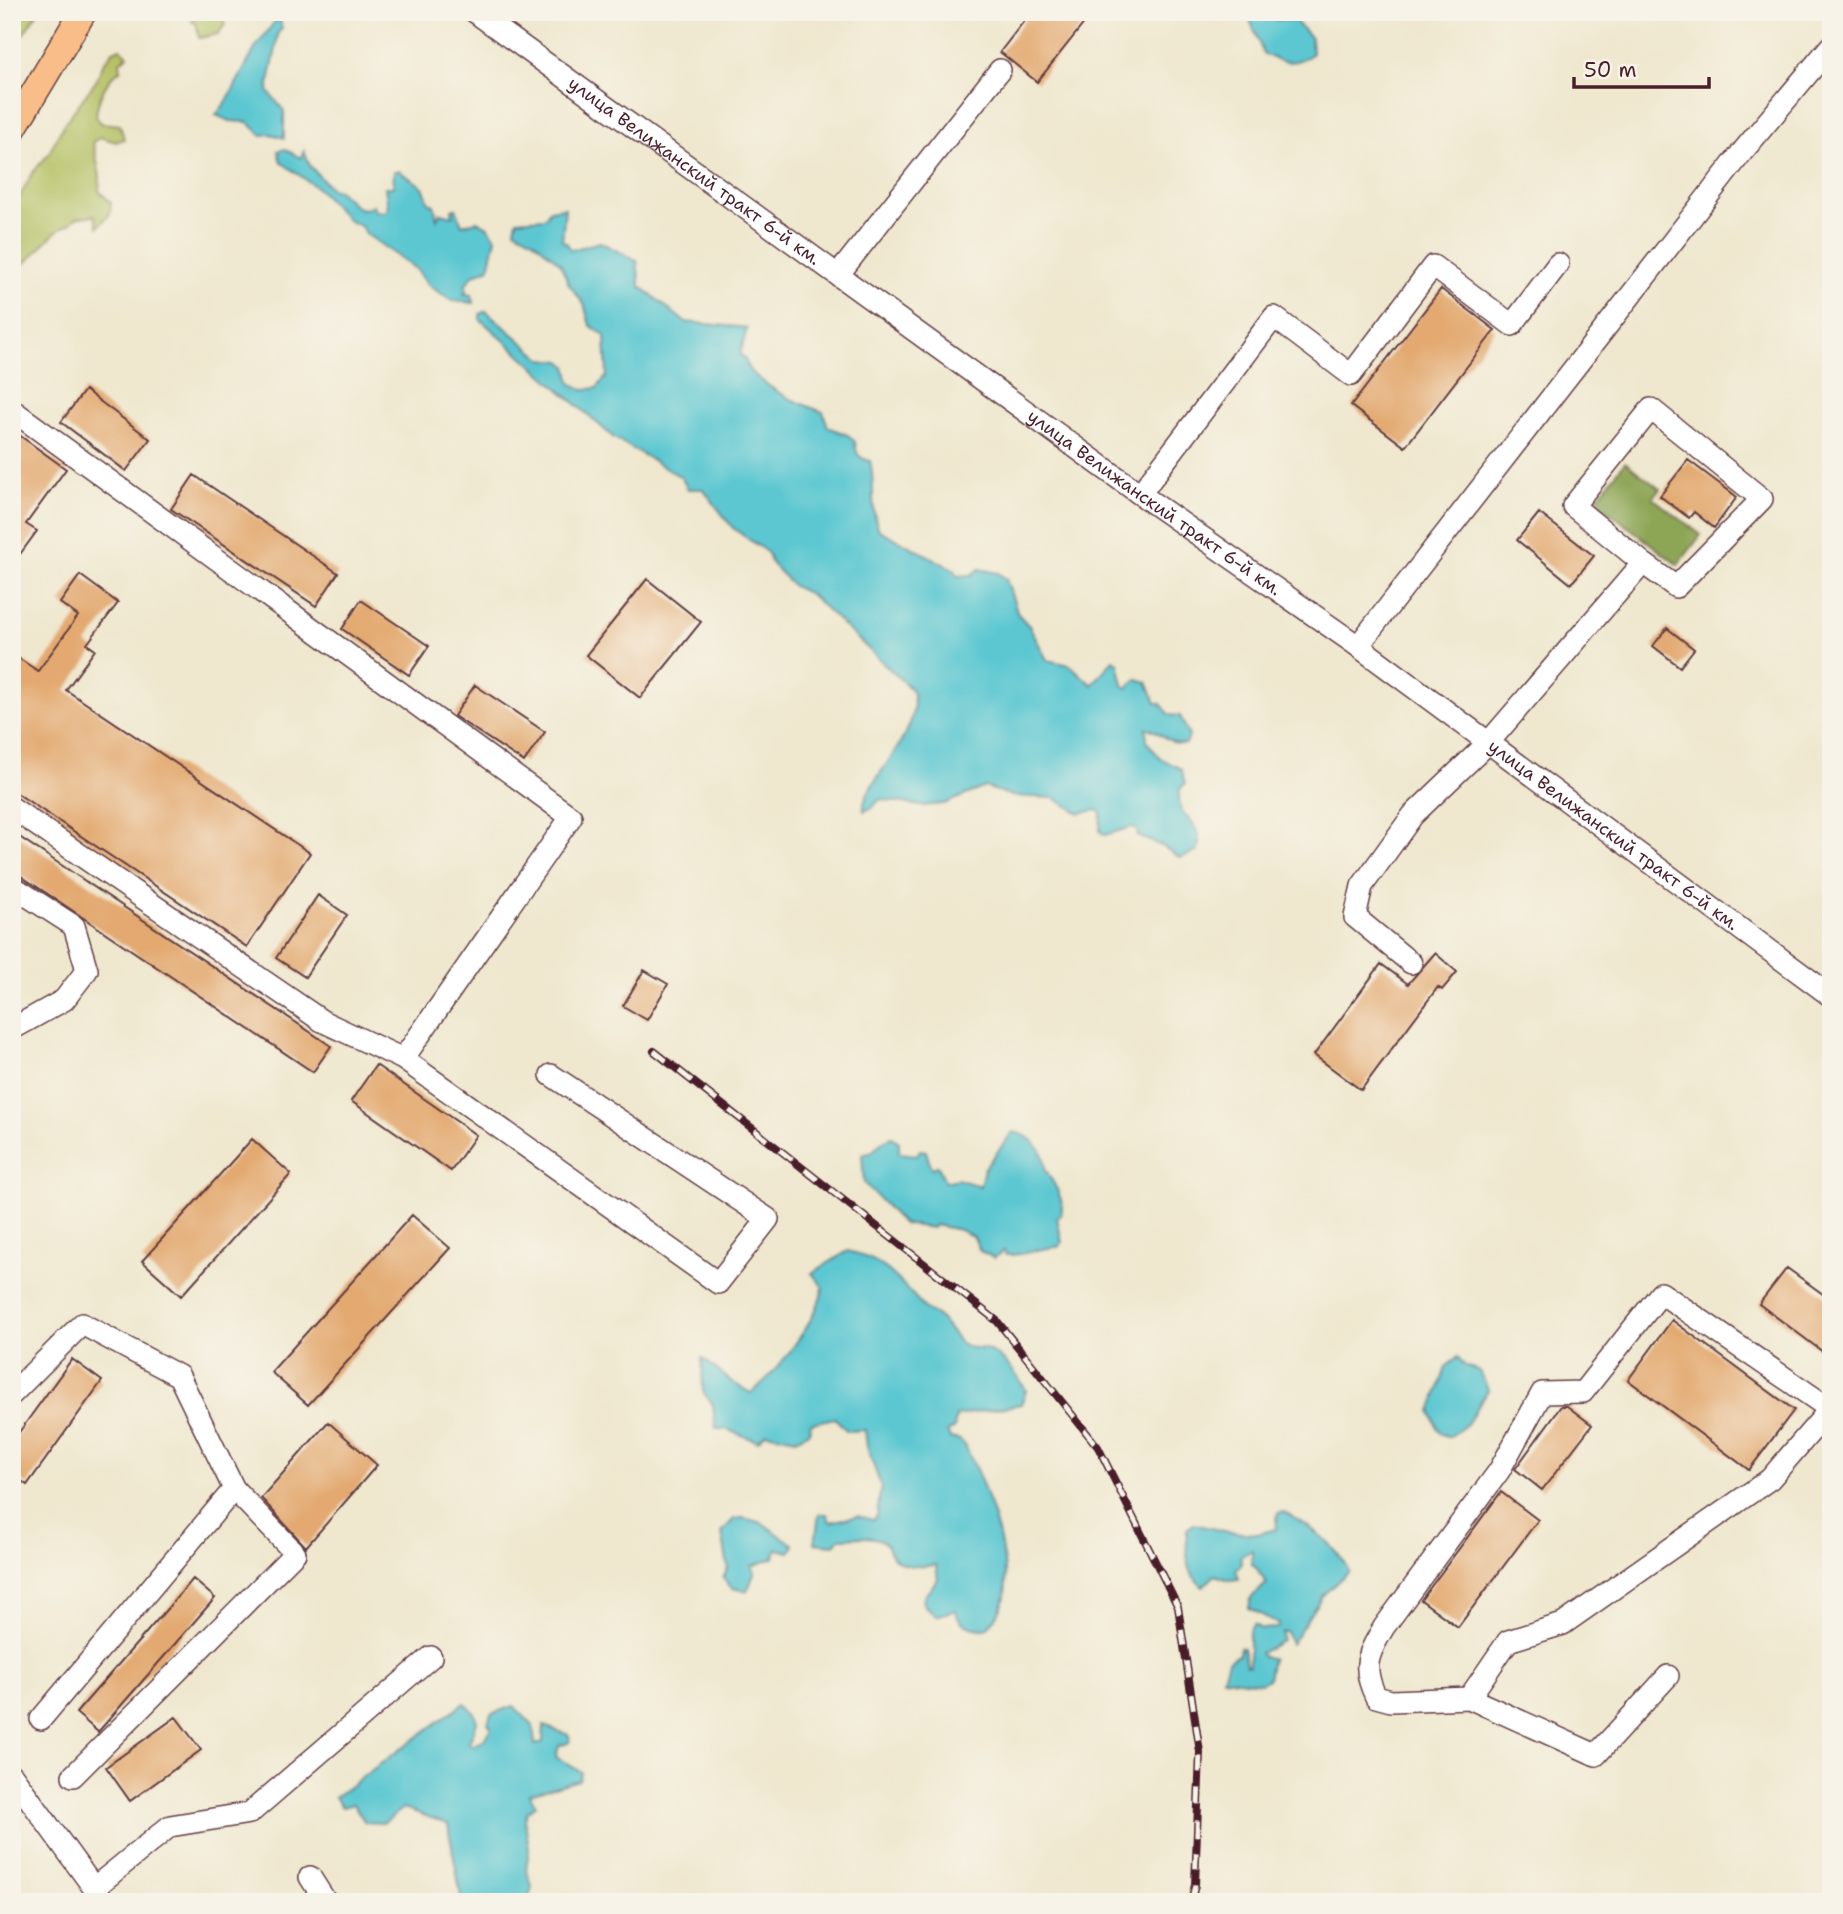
<svg xmlns="http://www.w3.org/2000/svg" width="1843" height="1914" viewBox="0 0 1843 1914" font-family="'Shantell Sans',sans-serif">
<style>
.green{fill:#b2bf61;stroke:#7e6f46;stroke-width:2}
.forest{fill:#8da657;stroke:#6c6241;stroke-width:2}
.water{fill:#5bc7d1;stroke:#52737e;stroke-width:2}
.building{fill:#e3a970}
.lines{fill:none;stroke-linecap:round;stroke-linejoin:round}
.minor-casing{stroke:#633d43;stroke-width:24}
.major-casing{stroke:#633d43;stroke-width:29}
.minor{stroke:#fff;stroke-width:21}
.major{stroke:#f8bd89;stroke-width:26}
.rail-casing{stroke:#4a1f2b;stroke-width:8}
.rail{stroke:#f7f3e8;stroke-width:5;stroke-dasharray:16;stroke-linecap:butt}
.labels{text-anchor:middle;stroke-width:6;stroke-linejoin:round;paint-order:stroke}
.street-label{font-size:18px;fill:#4a1f2b;stroke:#f7f3e8}
</style>
<rect width="100%" height="100%" fill="#f7f3e8"/>
<filter id="ink" filterUnits="userSpaceOnUse"><feTurbulence type="fractalNoise" baseFrequency=".0143" numOctaves="2"/><feDisplacementMap in="SourceGraphic" scale="14" xChannelSelector="R" yChannelSelector="G"/><feConvolveMatrix kernelMatrix="1 2 1 2 8 2 1 2 1" color-interpolation-filters="sRGB"/></filter>
<filter id="wash" filterUnits="userSpaceOnUse"><feTurbulence type="fractalNoise" baseFrequency=".00686" numOctaves="4" result="noise"/><feDisplacementMap in="SourceGraphic" scale="28" xChannelSelector="R" yChannelSelector="G"/><feGaussianBlur stdDeviation="1.57" result="paint"/><feColorMatrix in="noise" values="0 0 0 0 0 0 0 0 0 0 0 0 0 0 0 0 0 1.4 0 .05"/><feComposite in="paint" operator="in"/></filter>
<g filter="url(#wash)">
<rect width="100%" height="100%" fill="#efe7ce"/>
<path class="green" d="M12,12H38L12,51Z
M196,12H228L222,16L225,25L218,34L199,38L196,23L192,22Z
M120,48L128,55L120,62L121,70C107,77 97,100 96,117L101,123L120,125L124,139L116,142L100,137L93,142L100,176L99,191L111,203L110,214L98,227L95,215L76,218C68,228 64,225 57,231C42,244 31,262 12,273V211L33,172L48,155L64,124L96,81L103,64L113,51Z"/>
<path class="forest" d="M1625,462L1660,489L1653,498L1701,535L1678,565L1595,501Z"/>
<path class="water" d="M1247,12H1271L1276,20H1294L1311,38L1312,54C1295,65 1281,64 1263,53Z
M276,20H280L282,29L278,32C277,52 270,70 268,91L284,111V138L271,134L261,135L248,122L230,121L216,115L227,101L256,47Z
M285,149L301,158L304,151L310,166L331,189L339,191L358,208L366,209L373,205L375,211L385,212L388,209L385,187H393L394,171H399L423,187L429,203L434,205L437,219L440,213L453,216L452,209L456,208L462,225L477,221L488,227L496,238L489,268L473,275L465,286L467,289L464,294L472,295L474,303L451,300L428,285L416,269L365,233L361,226L349,221L317,188L281,162L278,151Z
M565,208L562,241L566,242L571,250L600,242L637,261L640,286L685,322L747,328L740,355C749,359 744,366 751,372C777,394 790,400 823,412L828,427L848,435L855,442C856,454 858,458 870,461C876,484 869,508 879,530L955,570L957,576L971,575L979,569L998,573L1006,579L1018,614L1030,627L1047,660L1070,665L1092,685L1113,660L1118,663L1123,685L1127,688L1137,679L1147,682L1156,703H1161L1169,715L1180,716L1189,736L1186,744C1166,745 1162,730 1146,728L1147,742L1160,758L1181,769L1185,784L1180,789C1179,795 1178,805 1182,811C1193,824 1202,832 1198,851L1180,858L1162,846L1138,836L1137,830L1132,827L1105,835L1100,831L1101,813L1098,810L1079,813L1054,798L1012,796L985,787L944,804L921,806L880,799L873,807L864,811C859,783 926,736 912,690L810,594L793,586L771,563L768,553L733,528L703,489H688L681,477L614,438L480,319V314L486,311L542,359L561,361L567,366L571,383L583,390L597,388L607,376L605,336L590,325L584,304L569,284L560,263L533,240L515,230L517,220L545,218L550,210Z
M1013,1132C1031,1134 1046,1152 1045,1169C1052,1181 1071,1207 1057,1218L1062,1243L1058,1247C1040,1247 1024,1256 1006,1255L1004,1251L994,1258L980,1251L974,1237L960,1230L934,1225L933,1228L903,1224L864,1183L862,1154L871,1153L883,1141L892,1137L899,1142V1153L917,1155L920,1150L926,1151L931,1168L938,1166L945,1182L957,1179L980,1186L984,1169Z
M848,1251C889,1262 900,1282 928,1312L937,1315L962,1345C969,1349 977,1347 985,1349C1004,1356 1016,1374 1026,1390L1021,1404L956,1416L954,1429L947,1431L950,1438L960,1440L964,1444C984,1483 1010,1552 1005,1596C1003,1608 994,1621 986,1629C973,1629 957,1625 956,1610L936,1616L923,1604L924,1597L938,1579L936,1565C919,1567 900,1569 889,1552C887,1548 888,1545 884,1542C874,1534 852,1538 839,1538L833,1545L815,1543L819,1514H827L830,1522L857,1516L873,1520L877,1516L881,1486L867,1447L865,1430L847,1431L835,1418L811,1423L809,1432L796,1439L766,1433L758,1441L725,1429H716L713,1405L703,1392L702,1358L732,1382L751,1393C776,1374 819,1318 823,1287L812,1273Z
M1458,1357L1465,1366L1480,1371L1488,1390L1467,1424L1449,1437L1440,1433L1431,1412L1446,1367Z
M1283,1512C1312,1527 1334,1543 1349,1571L1322,1596L1291,1644L1286,1632H1282V1641L1260,1653L1263,1657L1272,1658L1268,1679L1261,1683L1223,1678L1228,1661L1239,1654L1240,1647L1243,1648L1246,1665L1249,1666V1631L1254,1624L1261,1629L1278,1628L1279,1624L1249,1608L1251,1598L1267,1583L1252,1564V1550L1240,1557L1242,1564L1236,1569L1239,1579L1229,1580L1215,1575L1203,1587C1185,1572 1186,1551 1187,1529L1194,1524L1227,1532L1258,1534L1276,1529L1278,1513Z
M744,1518L762,1523L794,1545L790,1552L777,1549L774,1558L752,1566L755,1572L747,1591L732,1588L723,1578L728,1568L722,1532L734,1519Z
M464,1703L474,1712L477,1722L469,1743L472,1746L484,1740L491,1727L488,1723L491,1714L514,1706L533,1726L535,1745L543,1742L544,1726L569,1735L570,1742L559,1746L556,1757L581,1772L579,1780L529,1794L536,1805L527,1812L525,1820L529,1850L526,1869L532,1886L528,1902H462L448,1824L404,1808L383,1823L365,1822L353,1804L342,1807L335,1797Z"/>
<g id="blocks">
<path class="building" d="M1031,12H1093L1037,82L1000,52Z
M1441,289L1495,330L1405,447L1351,406Z
M85,390L150,439L126,471L61,422Z
M19,435L66,469L26,524L37,531L12,565V444Z
M1688,460L1737,497L1714,528L1694,512L1689,518L1660,496Z
M194,475L338,573L316,606L171,509Z
M1539,513L1594,556L1571,584L1517,540Z
M80,575L118,603L87,644L95,650L66,690L310,853L247,947L12,790V654L38,671L78,616L60,603Z
M647,579L701,622L640,698L586,655Z
M361,600L429,646L409,675L342,629Z
M1667,628L1694,649L1680,667L1653,646Z
M475,685L545,732L524,762L454,716Z
M12,832L331,1046L313,1072L12,870Z
M318,895L347,915L305,977L276,958Z
M1435,953L1457,972L1442,990L1438,987L1361,1090L1314,1055L1381,964L1408,984Z
M644,970L668,984L647,1020L623,1006Z
M376,1065L476,1135L451,1171L351,1101Z
M252,1139L291,1174L181,1296L142,1261Z
M412,1215L450,1248L308,1405L271,1372Z
M1787,1268L1831,1300V1358L1759,1304Z
M1672,1320L1794,1410L1749,1470L1628,1380Z
M72,1359L102,1381L27,1485L12,1474V1442Z
M1561,1406H1567L1592,1425L1542,1490L1515,1469Z
M328,1422L377,1465L306,1547L261,1498Z
M1501,1492L1538,1520L1458,1627L1421,1600Z
M193,1579L215,1598L98,1732L76,1713Z
M176,1717L201,1750L130,1801L106,1767Z"/>
</g>
</g>
<g filter="url(#ink)">
<use href="#blocks" fill-opacity="0" stroke="#633d43" stroke-width="2"/>
<g class="lines">
<defs>
<g id="minor">
<path id="s1" d="M475,12L1140,494L1358,646L1831,996"/>
<path d="M838,275L1000,70"/>
<path d="M12,410L571,817L403,1059L718,1283L768,1219L551,1075"/>
<path d="M1140,494L1274,317L1351,375L1433,266L1512,325L1558,264"/>
<path d="M1358,646L1743,151L1831,46"/>
<path d="M12,808L322,1021L403,1059"/>
<path d="M12,886L74,926L87,970L64,1000L12,1029"/>
<path d="M1411,963L1355,917L1362,886L1413,815L1488,743L1643,563L1573,506L1651,409L1762,499L1676,587L1643,563"/>
<path d="M12,1394L82,1324L179,1376L234,1489L41,1719"/>
<path d="M1668,1676L1596,1755L1469,1698L1508,1641L1563,1624L1770,1479L1831,1408"/>
<path d="M1469,1698L1391,1701L1376,1697C1361,1667 1368,1654 1384,1627L1499,1471L1542,1393L1583,1392L1661,1293L1830,1409"/>
<path d="M12,1775L104,1902"/>
<path d="M73,1776L295,1553L234,1489"/>
<path d="M310,1877L326,1902"/>
<path d="M94,1888L170,1826L250,1813L431,1657"/>
</g>
<path id="major" d="M12,130L83,12"/>
</defs>
<use href="#minor" class="minor-casing"/>
<use href="#major" class="major-casing"/>
<use href="#minor" class="minor"/>
<use href="#major" class="major"/>
<defs>
<path id="rail" d="M654,1051L997,1321L1098,1447L1178,1607L1200,1752L1195,1885L1191,1902"/>
</defs>
<use href="#rail" class="rail-casing"/>
<use href="#rail" class="rail"/>
</g>
</g>
<g class="labels">
<g class="street-label">
<text dy="6" stroke="none"><textPath href="#s1" startOffset="271">улица Велижанский тракт 6-й км.</textPath></text>
<text dy="6" stroke="none"><textPath href="#s1" startOffset="838">улица Велижанский тракт 6-й км.</textPath></text>
<text dy="6" stroke="none"><textPath href="#s1" startOffset="1405">улица Велижанский тракт 6-й км.</textPath></text>
</g>
</g>
<rect width="1843" height="1914" fill="none" stroke="#f7f3e8" stroke-width="42"/>
<path d="M1574 77v10h135v-10" fill="none" stroke="#4a1f2b" stroke-width="3.5"/>
<text x="1584" y="77" font-size="21" fill="#4a1f2b" stroke="#f7f3e8" stroke-width="5" paint-order="stroke">50 m</text>
</svg>
